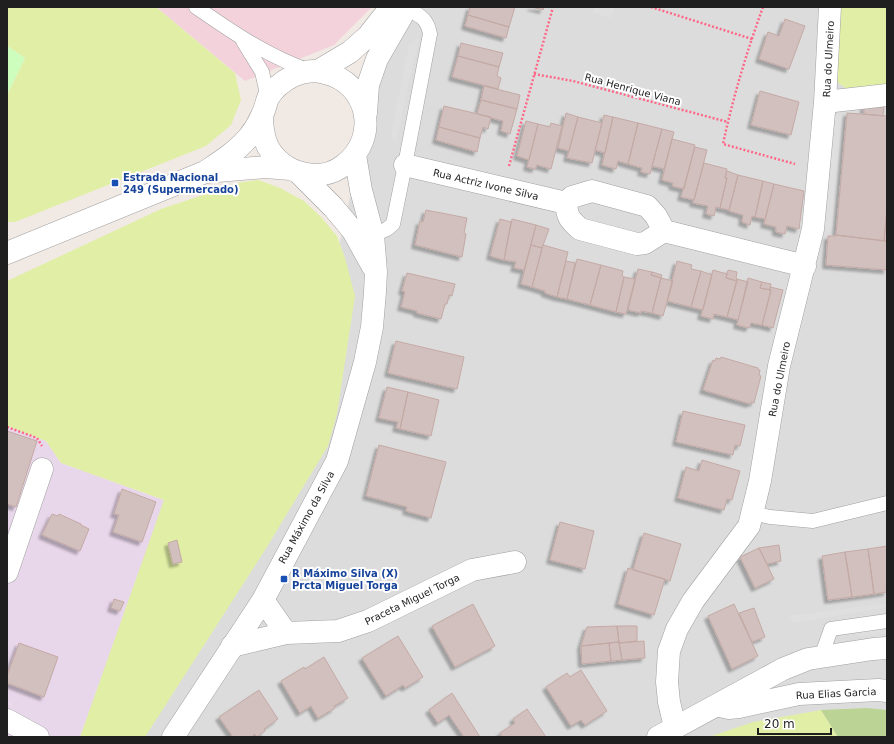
<svg xmlns="http://www.w3.org/2000/svg" width="894" height="744" viewBox="0 0 894 744" font-family="'DejaVu Sans',sans-serif">
<style>
.residential{fill:#dddcdc}
.commercial{fill:#f3d2db}
.industrial{fill:#e8d6ea}
.grass{fill:#e1efa6}
.forest{fill:#bbd495}
.park{fill:#cdfebe}
.parking{fill:#dfdfdf}
.building{fill:#d1c0bd;stroke:#c4a9a5;filter:url(#shadow)}
.lines{fill:none;stroke-linecap:round;stroke-linejoin:round}
.service-casing{stroke:#a0a0a0;stroke-width:15}
.minor-casing{stroke:#a0a0a0;stroke-width:23}
.tertiary-casing{stroke:#a0a0a0;stroke-width:23}
.path{stroke:#ff6787;stroke-width:2.5;stroke-dasharray:2 2;stroke-linecap:butt}
.service{stroke:#fff;stroke-width:14}
.minor{stroke:#fff;stroke-width:22}
.tertiary{stroke:#fff;stroke-width:22}
.transit-dot{fill:#1a4fb4;stroke:#fff;stroke-width:1.5}
.labels{text-anchor:middle;stroke-width:4;stroke-linejoin:round;paint-order:stroke}
.street-label{font-size:10px;fill:#1f1f1f;stroke:#fff}
.transit-label{font-size:10px;font-weight:bold;fill:#164399;stroke:#fff;text-anchor:start}
</style>
<defs>
<filter id="shadow"><feDropShadow dx="-3.5" dy="3.5" stdDeviation="1" flood-color="#0004"/></filter>
</defs>
<rect width="100%" height="100%" fill="#f1e9e4"/>
<path class="residential" d="M393,7H887V737H137L285,484Z"/>
<path class="commercial" d="M156,7H372L334,45L245,81Z"/>
<path class="industrial" d="M7,426L46,441L61,463L169,502L80,737H7V703L16,708L7,702Z"/>
<path class="grass" d="M7,7H156L235,73L241,100L231,125L206,146L15,222H7V95L25,58L7,46Z
M839,7H887V86L847,89L837,82Z
M259,180L280,188L304,201L321,217L337,236L345,258L355,296L337,414L328,446L265,550L145,737H80L164,500L61,463L46,441L7,426V281L161,209L242,182Z
M821,710L838,737H709L753,722Z"/>
<path class="forest" d="M867,708L887,710V737H838L821,710Z"/>
<path class="park" d="M7,46L25,58L7,95Z"/>
<path class="parking" d="M595,7H615L610,18L593,12Z
M419,38L396,142L391,136L409,44Z
M834,115L844,116L833,232L821,230Z
M887,603V607L793,623L790,616Z
M887,625V633L857,637L856,629Z"/>
<path class="building" d="M470,7H515L509,27L468,15Z
M531,7H544L543,10Z
M468,15L509,27L506,38L465,26Z
M785,19L805,26L789,69L759,59L768,32L779,36Z
M461,43L503,53L499,67L458,56Z
M458,56L499,67L497,76L501,78L498,89L452,77Z
M484,86L520,95L517,109L481,100Z
M760,91L799,102L791,135L751,125Z
M481,100L517,109L510,134L501,131L503,121L477,114Z
M444,106L491,117L488,129L483,127L480,138L439,127Z
M864,106L884,107L883,116L864,114Z
M566,113L578,117L569,151L558,148Z
M847,113L887,116V209L884,241L836,235Z
M604,115L613,117L605,153L595,150Z
M578,117L602,123L592,163L567,158Z
M613,117L638,123L628,164L618,161L616,169L602,165Z
M526,121L538,124L529,160L517,156Z
M551,123L562,126L551,169L537,165L535,169L527,167L538,124L550,127Z
M638,123L662,129L650,174L641,172L642,168L628,164Z
M439,127L480,138L477,152L436,140Z
M662,129L674,132L664,169L652,166Z
M672,139L695,145L684,189L672,186L673,183L662,180Z
M695,147L707,150L694,200L681,197Z
M704,163L727,169L725,178H727L720,208L716,207L714,216L706,214L708,206L693,203Z
M727,171L738,175L729,210L720,208L727,178H725Z
M738,175L763,181L755,217L752,216L750,225L742,222L743,215L729,211Z
M763,181L774,184L765,219L755,217Z
M774,184L804,191L799,229L787,226L785,234L776,232V227L764,224Z
M887,209V241H884Z
M426,210L467,218L464,233L466,234L462,257L415,245L420,221L423,222Z
M500,219L511,222L504,260L490,256Z
M512,219L536,225L524,270L514,268L516,262L504,260Z
M536,225L549,229L542,248L531,245Z
M836,235L887,241V270L826,265L828,236H836Z
M531,245L542,248L532,287L521,284Z
M543,245L568,252L557,297L545,293V291L532,287Z
M577,259L601,265L590,305L567,299Z
M566,261L575,263L567,299L557,297Z
M677,261L692,265L691,269L701,271L691,307L667,301Z
M601,265L623,271L622,276L624,277L616,312L590,305Z
M638,269L652,272L651,275L661,278L652,313L641,311V313L628,310Z
M713,270L727,274L726,278L737,281L727,317L714,314L713,319L701,316Z
M728,270L737,272L736,278L737,279V281L726,278Z
M701,271L712,275L703,310L691,307Z
M652,272L662,275L661,278L651,275Z
M407,273L455,284L452,296L449,295L447,304H445L441,319L417,313V311L401,307L405,292L402,291Z
M624,277L635,279L626,314L616,312Z
M661,278L673,281L663,316L652,313Z
M748,278L762,282L760,288L771,290L762,325L751,323L749,328L737,325Z
M737,279L748,282L738,320L727,317Z
M762,282L771,284L770,290L760,288Z
M770,287L783,290L773,328L762,325L771,290H770Z
M396,341L464,357L457,389L388,373Z
M721,357L758,368V370H760L759,375L761,376L754,403L751,402L750,404L703,390L713,360L715,361L716,358L720,359Z
M387,387L408,392L400,429L396,428L398,422L379,418Z
M408,392L439,400L431,436L400,429Z
M683,411L745,425L740,446L735,445L733,455L676,442Z
M7,431L37,441L16,507L7,504Z
M379,445L446,462L431,518L406,511L407,507L366,496Z
M702,460L740,471L732,500L727,499L724,510L678,498L686,467L699,471Z
M122,489L156,502L142,542L113,532L119,515L114,514Z
M52,514L58,516L59,514L81,524V525L89,529L80,551L42,535Z
M560,522L594,531L585,569L550,560Z
M644,533L681,544L670,581L633,570Z
M177,540L182,562L173,564L168,543Z
M779,545L781,561L767,564L759,548Z
M887,546V592L874,594L868,549Z
M759,548L774,579L755,588L740,557Z
M868,549L874,594L852,597L845,552Z
M845,552L852,597L828,600L822,556Z
M628,568L665,579L654,615L618,604Z
M114,599L124,602L120,611L111,608Z
M473,604L495,646L455,667L432,626Z
M734,604L758,656L732,669L708,616Z
M754,608L765,637L752,642L739,613Z
M617,626L619,642L581,646L587,627Z
M617,626H637V641L619,643Z
M398,636L423,677L405,688L403,685L386,696L362,658Z
M644,641L645,658L622,660L619,643Z
M619,642L622,660L611,661L609,643Z
M19,643L58,657L44,697L7,683V676Z
M609,643L611,661L582,664L581,646Z
M324,657L348,698L334,706L335,708L318,718L311,706L300,713L281,681L304,667L305,669Z
M581,670L607,711L585,725L581,720L571,726L546,687L567,673L570,677Z
M259,690L278,719L264,729L265,731L257,737L255,734L251,737H233L219,717Z
M452,693L480,737H464L449,715L438,723L429,710Z
M527,709L546,737H502L500,733L515,723L513,719Z"/>
<g class="lines">
<defs>
<path id="service" d="M196,7C232,32 267,56 310,71
M243,41L262,72L268,98
M373,235L387,229L393,224L405,165L430,34C427,18 420,16 407,8
M752,513L770,517L813,521L887,503
M821,657L831,629L887,621"/>
<path id="minor" d="M825,102L887,95
M405,165L566,203
M592,191L647,206L656,216L664,231L645,243L637,244L580,229C570,220 567,217 566,203L572,197Z
M664,231L805,266
M7,572L42,469
M263,600L286,633
M232,646L286,633L338,631L368,621L472,570L515,562
M7,720L38,737
M675,727L669,702L667,682L669,651L677,629L693,601L749,526L760,481L779,366L813,229L825,102L830,7"/>
<path id="tertiary" d="M318,71L350,52L368,36L391,7
M366,113L368,85L377,59L407,7
M206,172L266,167L290,169
M299,173L333,207L353,231L373,267
M7,253L205,172C220,162 236,152 248,138C253,132 259,122 262,115C265,110 266,103 268,98C274,88 283,81 293,76C303,71 315,70 325,73C369,83 380,138 344,165C320,184 283,174 268,147C263,137 262,126 262,115
M720,706L729,708L739,707L799,694L878,690L887,691
M173,737L263,600L337,461L365,362L372,327L375,292L376,272L373,235L361,190L355,155
M658,737L783,669L808,659L873,649L887,648"/>
</defs>
<use href="#service" class="service-casing"/>
<use href="#minor" class="minor-casing"/>
<use href="#tertiary" class="tertiary-casing"/>
<path class="path" d="M651,7L752,39
M763,7C747,51 733,97 723,144L795,164
M534,74L573,81L728,122
M509,166L553,7
M7,427L37,438L42,446"/>
<use href="#service" class="service"/>
<use href="#minor" class="minor"/>
<use href="#tertiary" class="tertiary"/>
</g>
<g class="transit-dot">
<rect x="111" y="179" width="8" height="8" rx="2"/>
<rect x="280" y="575" width="8" height="8" rx="2"/>
</g>
<g class="labels">
<g class="street-label">
<text transform="translate(828 59) rotate(-87)" y="4">Rua do Ulmeiro</text>
<text transform="translate(633 89) rotate(15)" y="4">Rua Henrique Viana</text>
<text transform="translate(486 184) rotate(13)" y="4">Rua Actriz Ivone Silva</text>
<text transform="translate(779 379) rotate(-79)" y="4">Rua do Ulmeiro</text>
<text transform="translate(306 517) rotate(-61)" y="4">Rua Máximo da Silva</text>
<text transform="translate(412 599) rotate(-26)" y="4">Praceta Miguel Torga</text>
<text transform="translate(836 693) rotate(-3)" y="4">Rua Elias Garcia</text>
</g>
<g class="transit-label">
<text x="123" y="181">Estrada Nacional<tspan x="123" dy="12">249 (Supermercado)</tspan></text>
<text x="292" y="577">R Máximo Silva (X)<tspan x="292" dy="12">Prcta Miguel Torga</tspan></text>
</g>
</g>
<rect width="894" height="744" fill="none" stroke="#1f1f1f" stroke-width="16"/>
<path d="M758 728v6h73v-6" fill="none" stroke="#1f1f1f" stroke-width="2"/>
<text x="764" y="728" font-size="12" fill="#1f1f1f" stroke="#ffffff" stroke-width="3" paint-order="stroke">20 m</text>
</svg>
